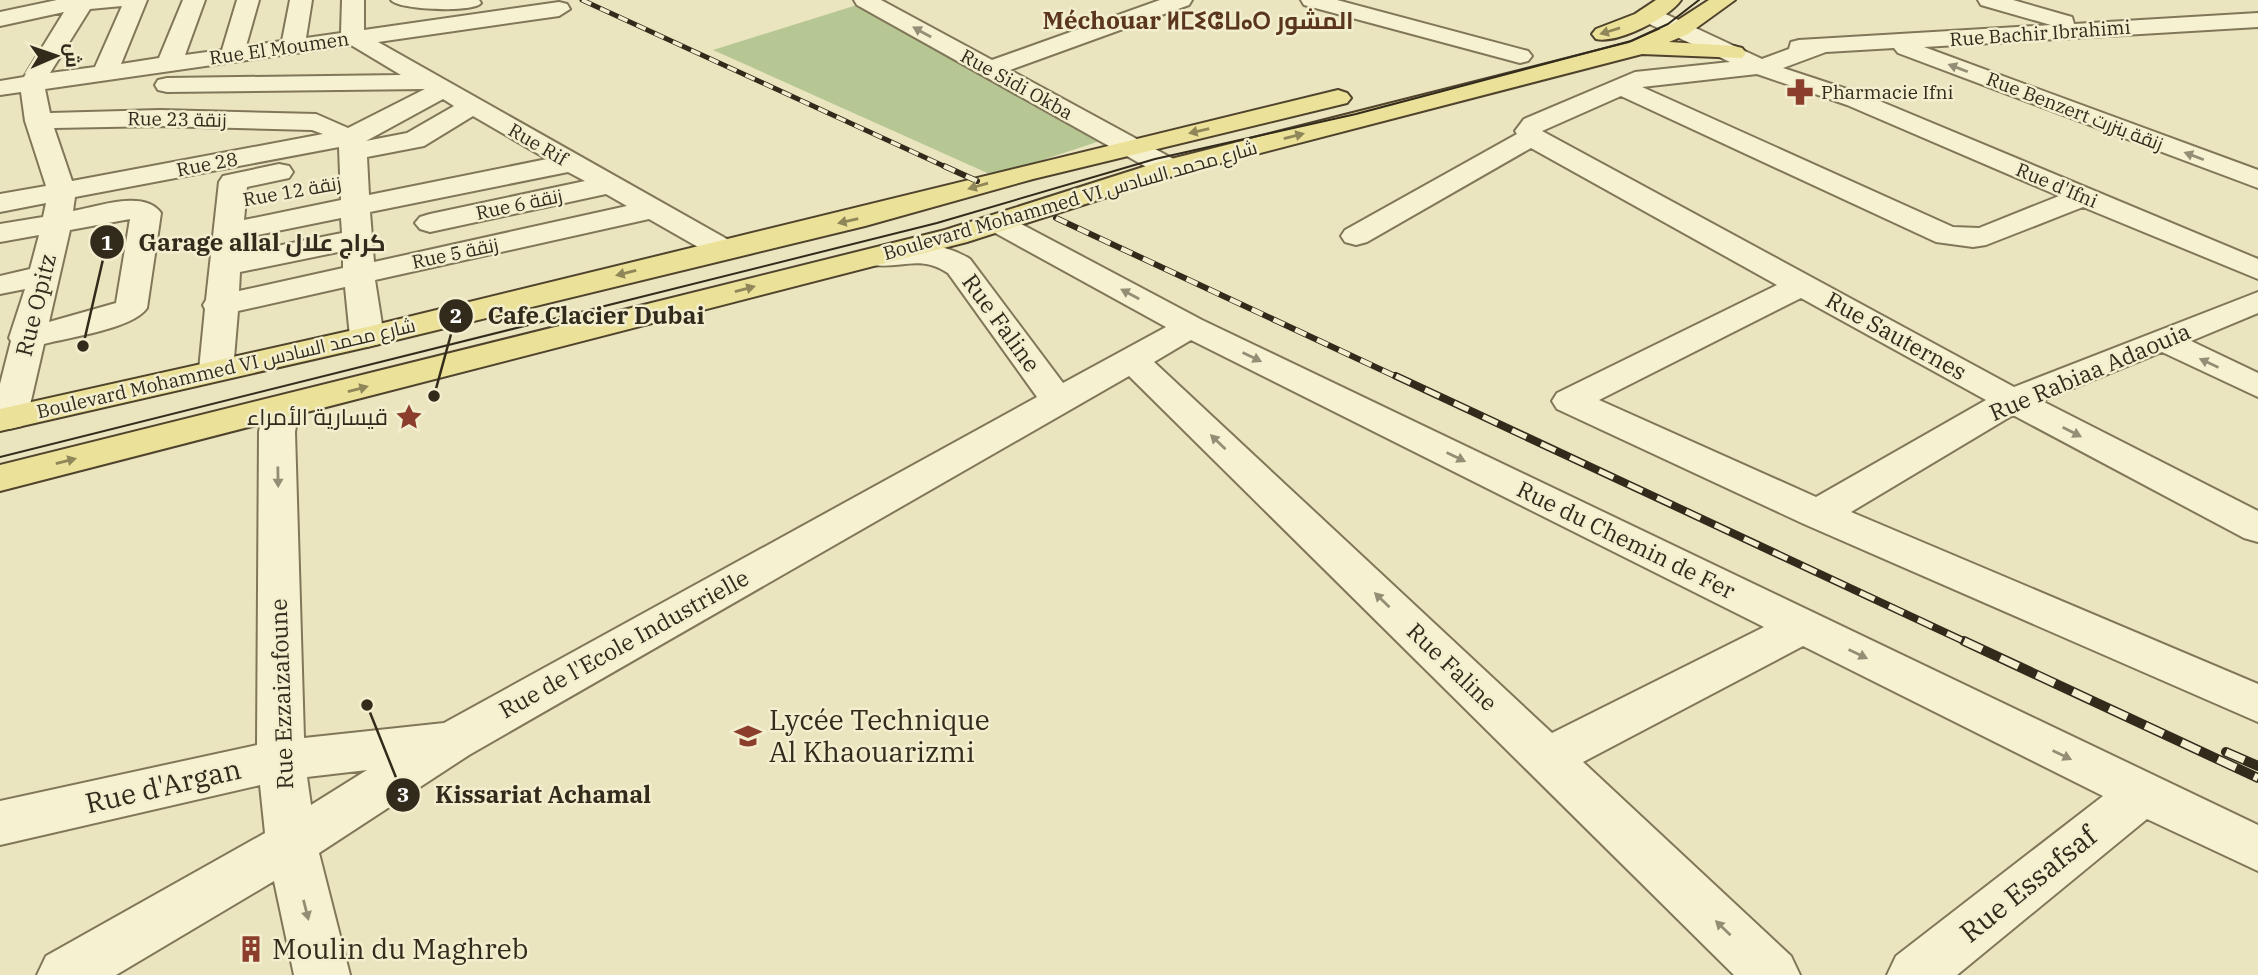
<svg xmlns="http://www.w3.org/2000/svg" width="2258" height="975" viewBox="0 0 2258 975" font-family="'IBM Plex Serif',Cairo,'Noto Sans Tifinagh',serif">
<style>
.green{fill:#b7c794}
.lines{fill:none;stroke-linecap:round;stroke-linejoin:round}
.minor-casing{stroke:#817659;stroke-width:4}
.major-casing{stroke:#4f432d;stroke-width:4}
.minor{fill:#f6f2d1;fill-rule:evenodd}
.major{fill:#ece198;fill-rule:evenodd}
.tram{stroke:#322b1c;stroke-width:2}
.rail-far3-casing{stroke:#322b1c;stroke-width:5}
.rail-far2-casing{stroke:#322b1c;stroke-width:6}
.rail-far1-casing{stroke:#322b1c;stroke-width:8}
.rail-casing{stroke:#322b1c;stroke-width:10}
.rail-far3{stroke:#f2eece;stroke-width:3.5;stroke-dasharray:10;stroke-linecap:butt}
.rail-far2{stroke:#f2eece;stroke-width:4.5;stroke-dasharray:12;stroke-linecap:butt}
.rail-far1{stroke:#f2eece;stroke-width:5;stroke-dasharray:16;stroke-linecap:butt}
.rail{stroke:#f2eece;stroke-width:7;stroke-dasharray:20;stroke-linecap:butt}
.oneway{fill:#8f865a}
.oneway2{fill:#948e76}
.labels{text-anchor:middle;stroke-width:5;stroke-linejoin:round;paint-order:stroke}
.far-street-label{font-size:19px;fill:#322b1c;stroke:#f2eece}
.far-poi-label{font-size:19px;fill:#322b1c;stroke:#f2eece;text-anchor:start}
.street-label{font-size:23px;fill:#322b1c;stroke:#f2eece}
.poi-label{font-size:23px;fill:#322b1c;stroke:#f2eece;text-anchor:end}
.far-district-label{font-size:24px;font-weight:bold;fill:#5b361e;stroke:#f2eece}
.near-poi-label{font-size:28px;fill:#322b1c;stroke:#f2eece;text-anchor:start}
.near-street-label{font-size:28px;fill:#322b1c;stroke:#f2eece}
.leader{fill:none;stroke:#322b1c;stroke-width:2.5}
.callout-dot{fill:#322b1c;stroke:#f2eece;stroke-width:2.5}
.mark-label{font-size:21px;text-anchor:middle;font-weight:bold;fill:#fff}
.callout-label{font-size:24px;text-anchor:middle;font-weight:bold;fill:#322b1c;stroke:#f2eece;stroke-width:5;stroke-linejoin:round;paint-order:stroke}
</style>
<rect width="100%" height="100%" fill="#eae5bf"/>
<path class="green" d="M860,4L1106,139L994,176L713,50Z"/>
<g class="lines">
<defs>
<path id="minor" d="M57,0H147L121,64L159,58L183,0H205L185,55L222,50L237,0H259L246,46L282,41L290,0H312L306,38L341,33L342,0H364V30L559,2L567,4L570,9L559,16L378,42L734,243L738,249L734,255L723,258L712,255L649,219L375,280L384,337L379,344L367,347L355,344L350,337L345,287L238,311L233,370L228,377L216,380L204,377L199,370L205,309L203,305L206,300L219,182L223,176L279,164L289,166L293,172L289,178L247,187L244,220L341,200L339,147L75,197L73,211C97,207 144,189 161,213L147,308C133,329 69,337 44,344L27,418L22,426L9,429L0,427V384L11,341L9,338L25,289L0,294V276L30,269L39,235L0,242V224L43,217L46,203L0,212V194L46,186L25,121L21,92L0,95V81L24,77L64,12L0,26V12ZM122,6L95,67L50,73L90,9ZM351,45L401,75L167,78L158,80L155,85L158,90L167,92L425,89L348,128L316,114L160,110L50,113L45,89ZM443,99L454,106L407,133L366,141ZM473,116L547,159L369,195L367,157L424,146ZM160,126L312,130L323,134L72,181L54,128ZM568,172L585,181L430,214L420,217L415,223L420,229L430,232L606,194L627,206L374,262L370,212ZM341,218L342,233L242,253L243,238ZM130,219L116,303L49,322L70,230ZM343,251V268L239,291L240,272Z
M391,0H479L481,3C474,13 398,10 391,0Z
M854,0H881L992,60L1160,0H1192L1189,5L1010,70L1179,162L1183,168L1179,174H1159L857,5Z
M1301,0H1337L1528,51L1532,56L1528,61L1520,63L1304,5Z
M1978,0H2013L2072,17L2074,24L2258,13V27L1924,47L2258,170V188L1898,53L1894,48L1826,52L1783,68L1865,95L2258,259V279L2083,207L1986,245L1973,247L1936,242L1621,96L1542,131L2014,387L2258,292V313L2191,341L2258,373V397L2162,352L2042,401L2258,511V542L2244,538L2013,415L1851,512L2258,684V722L1804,524L1557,409L1552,401L1557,393L1777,285L1531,148L1367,242L1356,245L1345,242L1341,236L1345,230L1517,134L1515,131L1524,119L1635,72L1730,62L1641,20L1638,15L1641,10H1657L1762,59L1789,49L1791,42L1799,40L2051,25L1981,5ZM1757,74L1847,105L2059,196L1979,228L1953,227L1642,87ZM1801,298L1986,400L1816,497L1599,400Z
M998,214L1008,217L1202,320L2258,825V871L2147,819L1957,975H1887L1896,956L2103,796L1803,646L1583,762L1791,956L1800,975H1734L1129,376L469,755L319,853L350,975H294L274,881L116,975H37L46,956L265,833L260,785L0,845V801L257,745L259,432L263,409L268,401L281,398L294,401L299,409L295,432L304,738L444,723L1037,397L948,273C918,253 898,271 868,264L864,257L868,250C903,242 938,239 970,259L1063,383L1166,327L988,229L983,223L988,217ZM1191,340L1764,627L1552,733L1154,362ZM367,770L311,805L307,777Z"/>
<path id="major" d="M1656,0H1681C1669,18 1617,44 1596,39L1592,34L1596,29L1635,14Z
M1709,0H1735L1688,34L1669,42L1734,46L1742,48L1746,53L1742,58L1642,54L1179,174L967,242L0,491V465L945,230L1159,162L1629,43L1672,24Z
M1338,90L1347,93L1351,98L1347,103L1033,179L865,226L367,347L0,431V409L367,327Z"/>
</defs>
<use href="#minor" class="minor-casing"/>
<use href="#major" class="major-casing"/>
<use href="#minor" class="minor"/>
<use href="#major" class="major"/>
<path class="tram" d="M0,457L937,223L1155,159L1356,114L1631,41L1668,24L1699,0"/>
<defs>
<path id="rail-far3" d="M582,0L948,168"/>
<path id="rail-far2" d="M944,166L977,181
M1056,218L1399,378"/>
<path id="rail-far1" d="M1396,376L1968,643"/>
<path id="rail" d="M1964,641L2258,778
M2226,752L2258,766"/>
</defs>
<use href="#rail-far3" class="rail-far3-casing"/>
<use href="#rail-far2" class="rail-far2-casing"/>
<use href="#rail-far1" class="rail-far1-casing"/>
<use href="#rail" class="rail-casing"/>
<use href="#rail-far3" class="rail-far3"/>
<use href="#rail-far2" class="rail-far2"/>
<use href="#rail-far1" class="rail-far1"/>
<use href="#rail" class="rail"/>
</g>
<defs><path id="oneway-solid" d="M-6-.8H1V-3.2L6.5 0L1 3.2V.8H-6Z" transform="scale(1.75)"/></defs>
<g class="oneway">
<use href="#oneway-solid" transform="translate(1610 31) rotate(163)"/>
<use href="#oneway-solid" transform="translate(1199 131) rotate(167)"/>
<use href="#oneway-solid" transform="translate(1294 136) rotate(-14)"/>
<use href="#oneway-solid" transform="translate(978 186) rotate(164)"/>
<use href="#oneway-solid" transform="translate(848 221) rotate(167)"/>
<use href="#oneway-solid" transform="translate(626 273) rotate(166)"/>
<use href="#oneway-solid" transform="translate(745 289) rotate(-15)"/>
<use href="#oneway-solid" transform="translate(358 389) rotate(-15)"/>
<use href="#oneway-solid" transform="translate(66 461) rotate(-14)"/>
</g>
<g class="oneway2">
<use href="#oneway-solid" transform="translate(922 32) rotate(-151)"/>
<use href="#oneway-solid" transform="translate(1958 68) rotate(-159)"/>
<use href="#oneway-solid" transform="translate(2194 156) rotate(-159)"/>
<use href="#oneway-solid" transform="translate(1130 294) rotate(-152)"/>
<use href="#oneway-solid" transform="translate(1252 357) rotate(26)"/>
<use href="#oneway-solid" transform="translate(2209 363) rotate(-155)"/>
<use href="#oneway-solid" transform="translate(2072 432) rotate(27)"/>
<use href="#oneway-solid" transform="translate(1218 442) rotate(-136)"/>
<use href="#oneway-solid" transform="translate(1456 457) rotate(26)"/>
<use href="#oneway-solid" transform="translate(278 477) rotate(89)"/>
<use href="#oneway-solid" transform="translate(1382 600) rotate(-136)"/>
<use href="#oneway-solid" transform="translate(1858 654) rotate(26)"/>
<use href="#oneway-solid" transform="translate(2062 755) rotate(26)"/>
<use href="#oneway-solid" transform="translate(306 910) rotate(76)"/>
<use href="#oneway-solid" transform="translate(1723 928) rotate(-136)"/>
</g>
<defs>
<symbol id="pharmacy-bare" viewBox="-9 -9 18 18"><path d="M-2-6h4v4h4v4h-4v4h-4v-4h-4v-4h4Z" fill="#8c3e2d" stroke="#f2eece" stroke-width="2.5" paint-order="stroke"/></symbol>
<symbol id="sight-bare" viewBox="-9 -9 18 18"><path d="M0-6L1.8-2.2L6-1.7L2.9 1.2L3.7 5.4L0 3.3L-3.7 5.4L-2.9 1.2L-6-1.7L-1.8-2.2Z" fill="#8c3e2d" stroke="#f2eece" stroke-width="2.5" paint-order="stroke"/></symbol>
<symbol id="school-bare" viewBox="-9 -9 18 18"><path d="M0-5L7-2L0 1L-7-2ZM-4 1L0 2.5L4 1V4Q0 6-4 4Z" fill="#8c3e2d" stroke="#f2eece" stroke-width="2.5" paint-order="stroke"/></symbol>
<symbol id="building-bare" viewBox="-9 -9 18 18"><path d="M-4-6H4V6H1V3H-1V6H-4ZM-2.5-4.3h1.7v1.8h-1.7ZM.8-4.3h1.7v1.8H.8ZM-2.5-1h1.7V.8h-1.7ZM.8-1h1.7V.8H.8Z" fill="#8c3e2d" stroke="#f2eece" stroke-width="2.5" paint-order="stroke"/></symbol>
</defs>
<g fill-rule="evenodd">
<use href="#pharmacy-bare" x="1781" y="73" width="38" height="38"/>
<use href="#sight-bare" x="390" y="398" width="38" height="38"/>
<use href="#school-bare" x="729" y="717" width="38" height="38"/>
<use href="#building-bare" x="232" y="930" width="38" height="38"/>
</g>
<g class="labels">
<g class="far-street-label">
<text transform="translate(2040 33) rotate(-4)" y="7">Rue Bachir Ibrahimi</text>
<text transform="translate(279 48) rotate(-8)" y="7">Rue El Moumen</text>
<text transform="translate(1017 84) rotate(29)" y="7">Rue Sidi Okba</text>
<text transform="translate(2075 111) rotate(21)" y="7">Rue Benzert زنقة بنزرت</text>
<text transform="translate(177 119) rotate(1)" y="7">Rue 23 زنقة</text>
<text transform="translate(538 144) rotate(30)" y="7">Rue Rif</text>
<text transform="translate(207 164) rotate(-11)" y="7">Rue 28</text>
<text transform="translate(2057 185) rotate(23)" y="7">Rue d'Ifni</text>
<text transform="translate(292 191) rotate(-10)" y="7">Rue 12 زنقة</text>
<text transform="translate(1070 200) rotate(-16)" y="7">Boulevard Mohammed VI شارع محمد السادس</text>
<text transform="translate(519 204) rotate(-12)" y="7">Rue 6 زنقة</text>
<text transform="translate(455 253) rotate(-12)" y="7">Rue 5 زنقة</text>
<text transform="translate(226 368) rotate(-13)" y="7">Boulevard Mohammed VI شارع محمد السادس</text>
</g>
<g class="far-poi-label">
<text x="1821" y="99">Pharmacie Ifni</text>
</g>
<g class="street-label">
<text transform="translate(36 305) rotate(-76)" y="8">Rue Opitz</text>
<text transform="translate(1001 323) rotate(54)" y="8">Rue Faline</text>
<text transform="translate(1896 336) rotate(29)" y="8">Rue Sauternes</text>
<text transform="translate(2090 372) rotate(-23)" y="8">Rue Rabiaa Adaouia</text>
<text transform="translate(1626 540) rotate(26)" y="8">Rue du Chemin de Fer</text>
<text transform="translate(624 644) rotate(-29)" y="8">Rue de l'Ecole Industrielle</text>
<text transform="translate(1452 667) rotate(44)" y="8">Rue Faline</text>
<text transform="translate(282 694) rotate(-92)" y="8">Rue Ezzaizafoune</text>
</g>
<g class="poi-label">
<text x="388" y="425">قيسارية الأمراء</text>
</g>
<g class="far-district-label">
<text x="1198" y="29">Méchouar ⵍⵎⵉⵛⵡⴰⵔ المشور</text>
</g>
<g class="near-poi-label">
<text x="769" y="730">Lycée Technique<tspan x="769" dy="32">Al Khaouarizmi</tspan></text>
<text x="272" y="959">Moulin du Maghreb</text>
</g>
<g class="near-street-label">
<text transform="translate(163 786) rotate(-13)" y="10">Rue d'Argan</text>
<text transform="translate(2028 884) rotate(-39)" y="10">Rue Essafsaf</text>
</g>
</g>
<path class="leader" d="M83 346L107 242M434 396L456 316M367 705L403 795"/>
<g class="callout-dot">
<circle cx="83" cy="346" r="7"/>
<circle cx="434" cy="396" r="7"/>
<circle cx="367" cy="705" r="7"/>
<circle cx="107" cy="242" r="18"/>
<circle cx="456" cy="316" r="18"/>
<circle cx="403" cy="795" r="18"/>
</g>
<g class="mark-label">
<text x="107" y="250">1</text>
<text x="456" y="323">2</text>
<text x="403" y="802">3</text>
</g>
<g class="callout-label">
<text x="262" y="251">Garage allal كراج علال</text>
<text x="596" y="324">Cafe Clacier Dubai</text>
<text x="543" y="803">Kissariat Achamal</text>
</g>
<g transform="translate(56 56) rotate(88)" stroke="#f2eece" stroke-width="5" paint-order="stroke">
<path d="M0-5L12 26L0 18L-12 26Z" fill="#322b1c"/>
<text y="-10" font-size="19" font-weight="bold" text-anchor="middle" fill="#322b1c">ش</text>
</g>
</svg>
